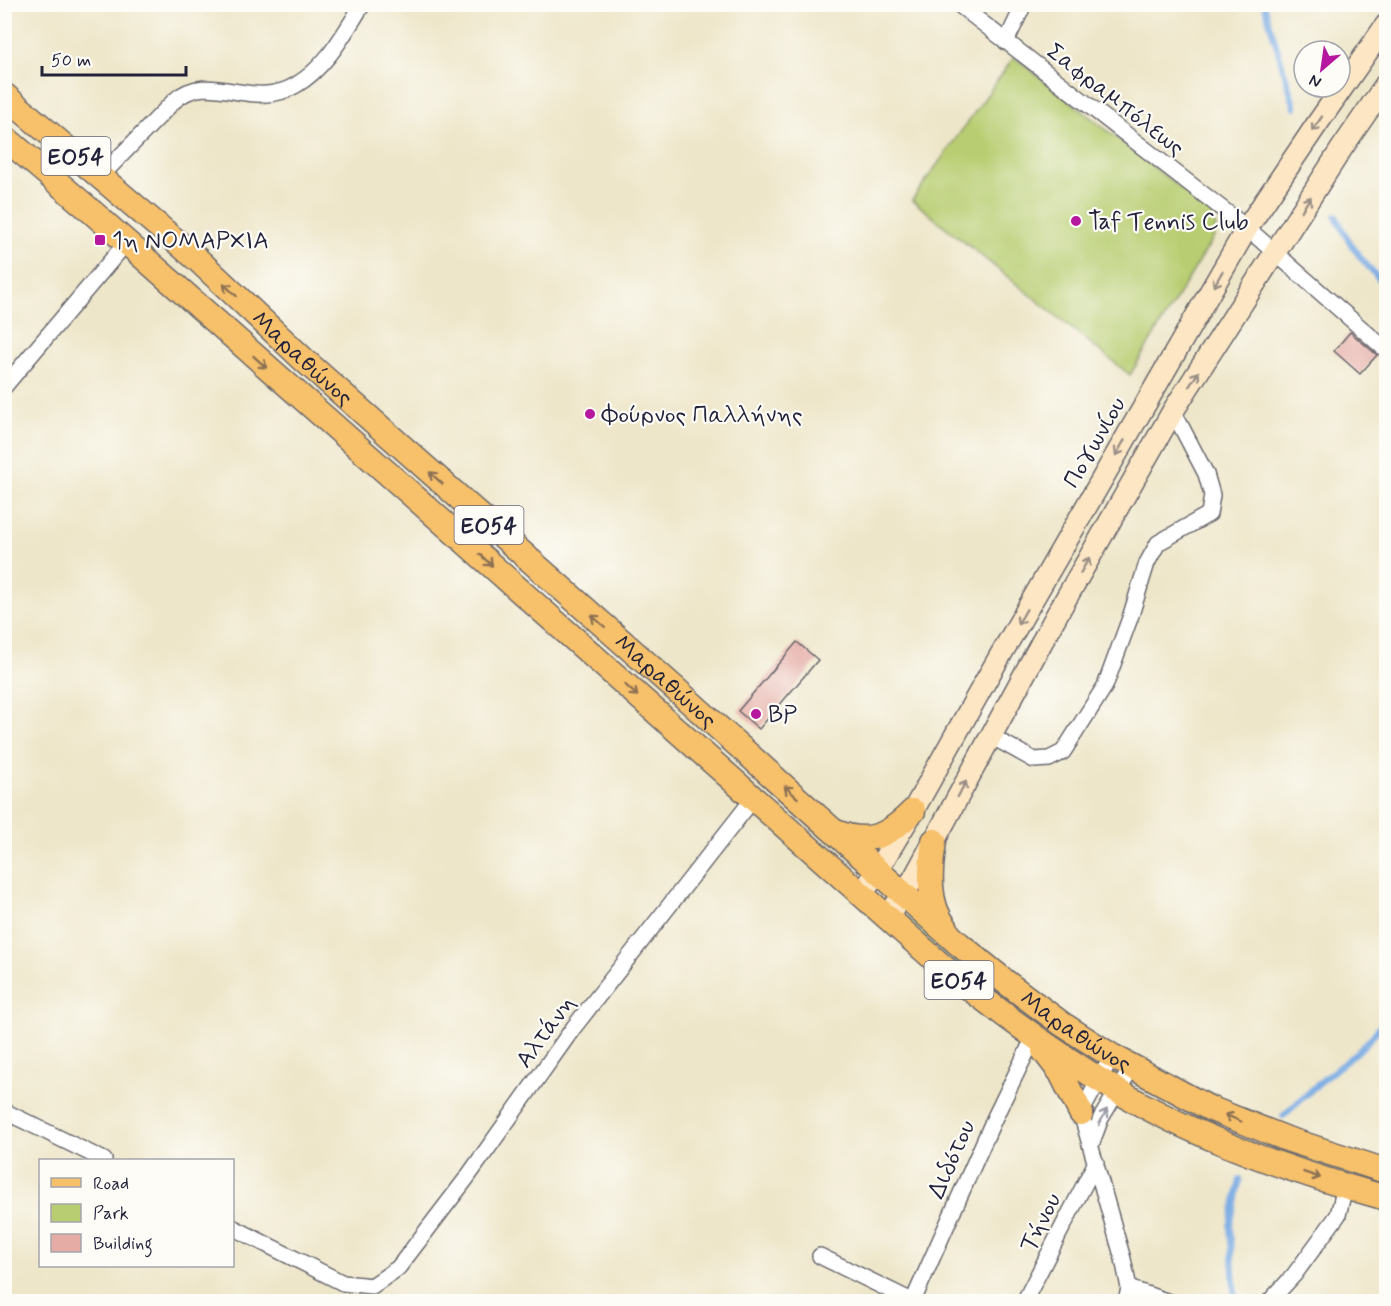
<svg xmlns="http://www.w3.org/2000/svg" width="1391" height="1306" viewBox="0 0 1391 1306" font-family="Mynerve,sans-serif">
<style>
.green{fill:#b8cd71;stroke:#6d7856;stroke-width:1.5}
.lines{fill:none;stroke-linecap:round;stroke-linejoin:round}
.stream{stroke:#78aae3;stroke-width:6}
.building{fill:#e5aba5}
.minor-casing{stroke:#69676d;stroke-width:18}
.secondary-casing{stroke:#69676d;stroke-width:24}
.primary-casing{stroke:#69676d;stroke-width:27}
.minor{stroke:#fff;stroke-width:15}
.secondary{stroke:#fce6c4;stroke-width:21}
.primary{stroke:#f7c06b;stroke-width:24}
.oneway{stroke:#9a8e86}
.oneway2{stroke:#8c7153}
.oneway3{stroke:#9c9ca7}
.poi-dot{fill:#b5179e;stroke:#fdfcf7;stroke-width:2}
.labels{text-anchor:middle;stroke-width:4.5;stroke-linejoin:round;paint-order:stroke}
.shield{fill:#fdfcf7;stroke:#646373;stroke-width:1.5}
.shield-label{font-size:22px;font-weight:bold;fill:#22223b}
.street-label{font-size:24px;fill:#22223b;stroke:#fdfcf7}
.poi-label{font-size:24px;fill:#22223b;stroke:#fdfcf7;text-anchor:start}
</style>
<rect width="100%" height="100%" fill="#fdfcf7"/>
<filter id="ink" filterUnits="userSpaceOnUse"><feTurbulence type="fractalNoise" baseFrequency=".0167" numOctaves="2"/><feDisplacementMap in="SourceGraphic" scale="12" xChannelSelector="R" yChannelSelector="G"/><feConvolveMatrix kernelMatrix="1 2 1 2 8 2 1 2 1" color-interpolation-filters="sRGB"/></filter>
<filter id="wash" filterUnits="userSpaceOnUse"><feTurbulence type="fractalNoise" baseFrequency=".008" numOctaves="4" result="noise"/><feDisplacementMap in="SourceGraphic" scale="24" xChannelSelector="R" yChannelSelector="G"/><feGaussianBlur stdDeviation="1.35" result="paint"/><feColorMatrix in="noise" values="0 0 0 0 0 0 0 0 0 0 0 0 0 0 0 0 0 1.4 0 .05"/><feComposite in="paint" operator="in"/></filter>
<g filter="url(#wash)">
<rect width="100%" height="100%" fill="#eee6c9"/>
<path class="green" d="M1014,57L1213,214L1216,227L1214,237L1130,375L912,200Z
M901,912L1041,1023L1086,1053L1082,1060L906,927Z
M1281,1149L1386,1180V1186L1349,1177L1281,1153Z"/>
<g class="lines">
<path class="stream" d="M1264,4L1295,108
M1336,216C1349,246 1364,263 1386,286
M1283,1116C1297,1103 1311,1090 1325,1078C1348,1059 1373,1043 1386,1015
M1235,1302L1230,1226L1240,1179"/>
</g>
<g id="blocks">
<path class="building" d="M1350,332L1377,355L1360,374L1334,351Z
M797,642L818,660L759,729L738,711Z"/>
</g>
</g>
<g filter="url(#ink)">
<use href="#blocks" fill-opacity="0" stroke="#69676d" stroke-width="1.5"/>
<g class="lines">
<defs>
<path id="minor" d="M958,4L1247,228L1386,350
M1006,42L1024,4
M101,176L174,101C210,68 251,112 296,85C327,67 344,33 363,4
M4,387L126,243
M991,736L1034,760L1049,759L1063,752L1105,686L1130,618L1147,563L1158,543L1209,514L1212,495L1206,474L1173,411
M1112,1056L1081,1113L1123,1259L1129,1288L1126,1302
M4,1111L104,1160
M1091,1145L1101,1118L1132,1067
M232,1227L343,1283L372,1286L398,1268L466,1179L574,1027L753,799
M820,1256L914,1302
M1129,1288L1169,1302
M913,1301L995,1117L1034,1037
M1024,1302L1096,1162
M1269,1302L1294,1275L1338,1215L1345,1187"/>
<path id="secondary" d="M862,895L913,811L985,682L1247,228L1317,124L1386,25
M887,918L914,878L1056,616L1173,411L1342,148L1386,84"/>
<g id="primary">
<path id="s1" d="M4,95L197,259L304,360L680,693L959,944L1007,983L1062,1024L1112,1056L1209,1108L1287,1139L1386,1171"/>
<path d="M4,137L91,211L419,501L942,966C998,1012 1055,1053 1116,1090C1200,1140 1294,1172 1386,1198"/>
<path d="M836,832C870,846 889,835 913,811"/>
<path d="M934,841C930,869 926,904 946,928"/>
<path d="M1044,1051L1061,1073L1081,1113"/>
</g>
</defs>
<use href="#minor" class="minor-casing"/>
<use href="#secondary" class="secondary-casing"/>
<use href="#primary" class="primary-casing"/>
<use href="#minor" class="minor"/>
<use href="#secondary" class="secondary"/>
<use href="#primary" class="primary"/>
</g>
<defs><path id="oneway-shaft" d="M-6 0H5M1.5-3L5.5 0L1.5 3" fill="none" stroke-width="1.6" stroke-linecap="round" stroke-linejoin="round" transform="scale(1.5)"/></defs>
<g class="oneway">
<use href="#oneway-shaft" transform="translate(1317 124) rotate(124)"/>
<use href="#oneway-shaft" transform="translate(1306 204) rotate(-57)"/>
<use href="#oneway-shaft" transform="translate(1218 279) rotate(120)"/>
<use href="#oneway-shaft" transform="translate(1194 379) rotate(-57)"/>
<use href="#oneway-shaft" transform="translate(1120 448) rotate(120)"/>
<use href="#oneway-shaft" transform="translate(1085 565) rotate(-60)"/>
<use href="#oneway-shaft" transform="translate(1022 617) rotate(120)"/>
<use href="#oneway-shaft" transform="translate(962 789) rotate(-62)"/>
</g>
<g class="oneway2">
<use href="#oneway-shaft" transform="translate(230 290) rotate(-137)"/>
<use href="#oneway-shaft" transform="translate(260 362) rotate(42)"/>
<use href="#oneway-shaft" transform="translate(436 478) rotate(-138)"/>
<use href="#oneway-shaft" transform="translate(486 560) rotate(42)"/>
<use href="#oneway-shaft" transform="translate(598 621) rotate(-139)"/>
<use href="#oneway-shaft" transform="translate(631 690) rotate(42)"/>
<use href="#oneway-shaft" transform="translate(791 792) rotate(-138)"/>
<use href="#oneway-shaft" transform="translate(1233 1118) rotate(-157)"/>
<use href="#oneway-shaft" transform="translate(1312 1175) rotate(19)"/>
</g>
<use class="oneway3" href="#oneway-shaft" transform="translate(1103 1117) rotate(-63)"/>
</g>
<g class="poi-dot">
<circle cx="1076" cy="221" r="6"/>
<rect x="94" y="234" width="12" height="12" rx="3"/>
<circle cx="590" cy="414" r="6"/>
<circle cx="756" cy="714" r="6"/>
</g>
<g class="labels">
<g class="shield">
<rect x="41.5" y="137" width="69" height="38" rx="4.5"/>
<rect x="454.5" y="506" width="69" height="38" rx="4.5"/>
<rect x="924.5" y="961" width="69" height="38" rx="4.5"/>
</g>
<g class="shield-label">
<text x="76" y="164">ΕΟ54</text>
<text x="489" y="533">ΕΟ54</text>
<text x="959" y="988">ΕΟ54</text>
</g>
<g class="street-label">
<text transform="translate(1116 99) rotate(38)" y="8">Σαφραμπόλεως</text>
<text dy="8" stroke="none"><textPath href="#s1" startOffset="398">Μαραθώνος</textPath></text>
<text transform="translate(1094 442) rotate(-60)" y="8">Πογωνίου</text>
<text dy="8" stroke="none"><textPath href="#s1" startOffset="884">Μαραθώνος</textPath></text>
<text dy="8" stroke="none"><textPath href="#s1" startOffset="1424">Μαραθώνος</textPath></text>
<text transform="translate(545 1031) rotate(-54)" y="8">Αλτάνη</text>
<text transform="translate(951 1159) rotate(-66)" y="8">Διδότου</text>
<text transform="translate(1040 1222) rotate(-63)" y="8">Τήνου</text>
</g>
<g class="poi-label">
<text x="1088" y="229">Taf Tennis Club</text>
<text x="112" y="248">1η ΝΟΜΑΡΧΙΑ</text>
<text x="602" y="422">Φούρνος Παλλήνης</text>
<text x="768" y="722">BP</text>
</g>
</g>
<rect width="1391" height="1306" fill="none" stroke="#fdfcf7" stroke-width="24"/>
<rect x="39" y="1159" width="195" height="108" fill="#fdfcf7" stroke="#a5a5ac" stroke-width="1.5"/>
<rect x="51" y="1178" width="30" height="9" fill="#f7c06b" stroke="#a5a5ac" stroke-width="1.5"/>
<text x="93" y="1189" font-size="18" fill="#22223b">Road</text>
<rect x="51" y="1204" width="30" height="18" fill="#b8cd71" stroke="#a5a5ac" stroke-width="1.5"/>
<text x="93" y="1219" font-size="18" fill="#22223b">Park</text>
<rect x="51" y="1234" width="30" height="18" fill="#e5aba5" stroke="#a5a5ac" stroke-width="1.5"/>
<text x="93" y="1249" font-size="18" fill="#22223b">Building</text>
<g transform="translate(1322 69) rotate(209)"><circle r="28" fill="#fdfcf7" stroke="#a5a5ac" stroke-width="1.5"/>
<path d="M0-4.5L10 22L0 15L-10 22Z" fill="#b5179e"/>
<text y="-9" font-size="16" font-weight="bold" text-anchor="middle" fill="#22223b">N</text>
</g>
<path d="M42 66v9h144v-9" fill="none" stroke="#22223b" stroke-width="3"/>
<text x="51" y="66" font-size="18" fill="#22223b" stroke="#fdfcf7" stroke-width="4.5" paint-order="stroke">50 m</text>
</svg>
